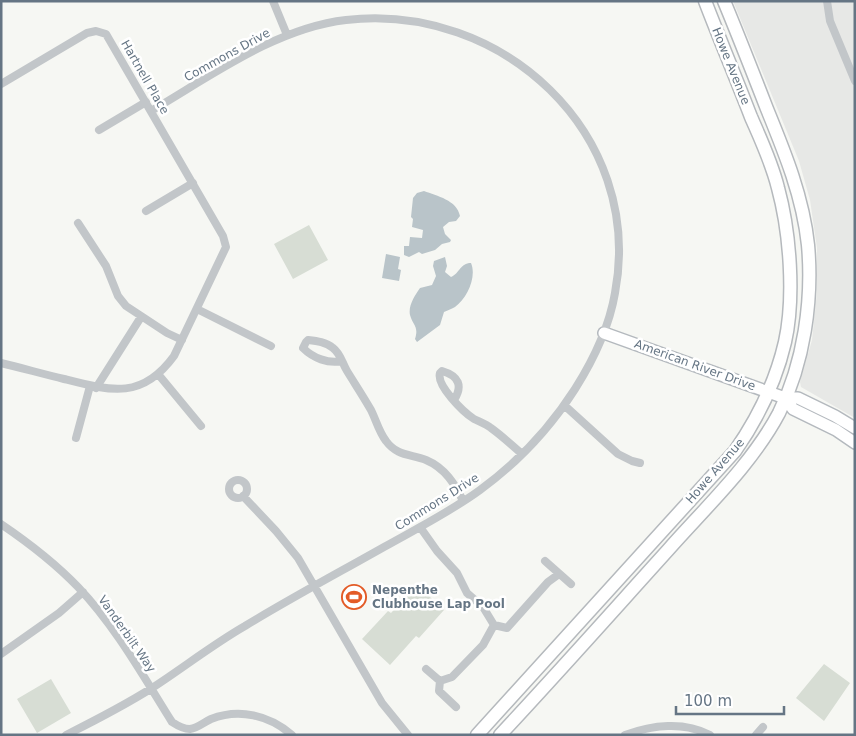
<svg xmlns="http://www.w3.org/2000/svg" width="856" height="736" viewBox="0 0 856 736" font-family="'DejaVu Sans',sans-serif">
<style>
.built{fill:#e7e8e6}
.green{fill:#d7ddd4}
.water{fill:#b9c4c9}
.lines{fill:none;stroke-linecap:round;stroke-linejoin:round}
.secondary-casing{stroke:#b4b9be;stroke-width:14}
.primary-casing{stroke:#b5b9bd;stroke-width:15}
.street{stroke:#c2c6c9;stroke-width:8}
.secondary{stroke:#fff;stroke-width:11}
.primary{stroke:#fff;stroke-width:12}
.labels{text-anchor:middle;stroke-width:5;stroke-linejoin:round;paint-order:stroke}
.street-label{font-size:12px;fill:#657584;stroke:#fff}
.poi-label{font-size:12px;font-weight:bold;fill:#657584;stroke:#fff;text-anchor:start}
</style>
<rect width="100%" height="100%" fill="#f6f7f3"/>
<path class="built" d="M733,1H855V418L801,387L800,382L812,340L817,292V248L810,200L799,161Z"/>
<path class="green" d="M309,225L328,260L293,279L274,244Z
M417,585L444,610L419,638L416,636L390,665L362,639L388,611L391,613Z
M824,664L850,683L824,721L796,698Z
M51,679L71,713L37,733L17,699Z"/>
<path class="water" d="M424,191C437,196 457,200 460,216L456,221L449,222L443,227L445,234L451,240L450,242L442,244L435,250L422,254L419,252L409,257L404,255V246H409L410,237L422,238L423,230L412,227L413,219L411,217L413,198L417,193Z
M386,254L400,257L398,269L401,270L399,281L382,278Z
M445,257L447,266L445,272L451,277C460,273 460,263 471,263C477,277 467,298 455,307C452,309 448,310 444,312L440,325L417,342L415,339C419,326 413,326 410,315C408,306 415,295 420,288L432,285L436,276L433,266L434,261Z
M358,587L363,591L349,607L344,602Z"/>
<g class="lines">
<defs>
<path id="secondary" d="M604,333L785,398H798L835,416L855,428
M785,398L793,409L836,430L855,443"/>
<path id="primary" d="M477,735L735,451C758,418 776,381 785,342C795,297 790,232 778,188C772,163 761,140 751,117C736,78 720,40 705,1
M500,735C557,674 612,612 668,550C706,507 752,464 779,413C804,363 813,300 808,245C803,197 785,153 767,109C753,73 739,37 724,1"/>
</defs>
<use href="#secondary" class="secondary-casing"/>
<use href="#primary" class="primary-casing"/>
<path class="street" d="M273,1L287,35
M827,1L830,21L855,81
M1,84L87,33L96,31L106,34L223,236L226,247L174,356C142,400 111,391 64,379C43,374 22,368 1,363
M99,130L146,102
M146,211L193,183
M78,223L106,266L118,296L126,306L167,333L182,340
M197,309L271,346
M342,361C328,364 313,358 303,348L306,342L308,340C317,341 326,342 333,348C341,354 342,363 347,371C355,384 363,396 371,410C376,420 379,432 386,441C397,456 410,454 426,460C445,468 455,484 463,501
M158,374L201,426
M96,388L141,317
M454,400C463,386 459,376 442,371L440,373C436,385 463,412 474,419C480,422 486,424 491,428C502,436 512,445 522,454
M564,405L618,454L632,461L640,463
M76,438L90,386
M229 489a9 9 0 1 1 18 0a9 9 0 1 1-18 0Z
M243,496L276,531L298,558L382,703L408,735
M1,524C29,543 55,563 78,587C116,627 143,676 172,722C178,726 183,729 190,729C198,728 204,722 211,719C239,708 269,715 292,735
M420,527L437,551L457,573L467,593L483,607L494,625L483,645L452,677L440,681L426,669
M545,561L571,584
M494,625L507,628L548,582L559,574
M1,654L59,613L83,592
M440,681L439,691L456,707
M66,735C96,720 125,705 152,688C183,668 212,645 245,626C291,598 338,573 384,547C416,529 450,512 480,490C517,463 550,428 575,389C594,359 609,328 615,293C645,133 501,2 346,20C276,28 211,76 151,111
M625,735C652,725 684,721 710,735
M756,735L763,727"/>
<use href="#secondary" class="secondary"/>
<use href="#primary" class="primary"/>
</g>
<defs>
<symbol id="stadium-ring" viewBox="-11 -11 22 22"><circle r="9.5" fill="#fff" stroke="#e35b27" stroke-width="1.5"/><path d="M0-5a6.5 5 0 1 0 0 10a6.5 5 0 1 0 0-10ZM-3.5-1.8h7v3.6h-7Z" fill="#e35b27"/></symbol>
</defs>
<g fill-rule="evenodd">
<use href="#stadium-ring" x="340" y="583" width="28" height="28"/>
</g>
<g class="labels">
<g class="street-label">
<text transform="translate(227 55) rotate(-29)" y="4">Commons Drive</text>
<text transform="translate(731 66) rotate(68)" y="4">Howe Avenue</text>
<text transform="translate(145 77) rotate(60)" y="4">Hartnell Place</text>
<text transform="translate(695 365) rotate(20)" y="4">American River Drive</text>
<text transform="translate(715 471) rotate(-49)" y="4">Howe Avenue</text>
<text transform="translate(437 502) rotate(-32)" y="4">Commons Drive</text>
<text transform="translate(127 634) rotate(55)" y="4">Vanderbilt Way</text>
</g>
<g class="poi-label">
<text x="372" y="594">Nepenthe<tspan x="372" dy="14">Clubhouse Lap Pool</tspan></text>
</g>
</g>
<rect width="856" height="736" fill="none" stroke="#657584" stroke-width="5"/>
<path d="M676 706v8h108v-8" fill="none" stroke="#657584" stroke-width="2.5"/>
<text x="684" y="706" font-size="15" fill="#657584" stroke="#ffffff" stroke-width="4" paint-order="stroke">100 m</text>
</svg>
